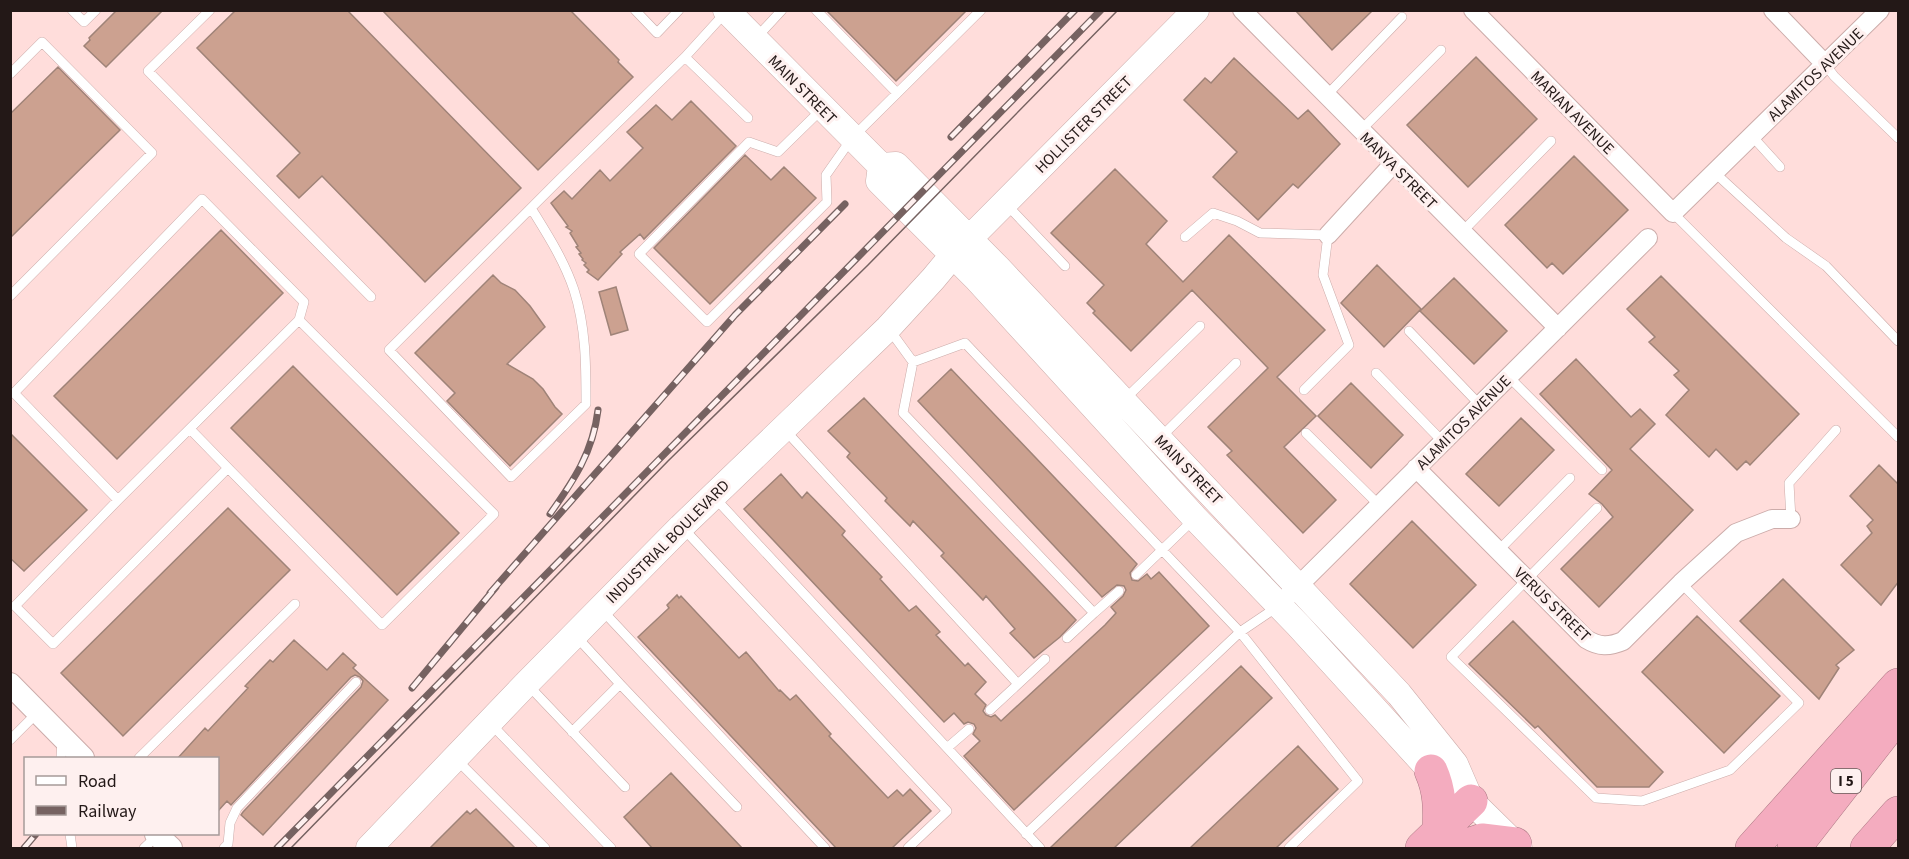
<svg xmlns="http://www.w3.org/2000/svg" width="1909" height="859" viewBox="0 0 1909 859" font-family="'Source Sans 3',sans-serif">
<style>
.building{fill:#cca190;stroke:#9f8378;stroke-width:1.5}
.lines{fill:none;stroke-linecap:round;stroke-linejoin:round}
.service-casing{stroke:#ccacaa;stroke-width:10}
.minor-casing{stroke:#ccacaa;stroke-width:20}
.tertiary-casing{stroke:#ccacaa;stroke-width:24}
.secondary-casing{stroke:#ccacaa;stroke-width:27}
.motorway-casing{stroke:#ab7884;stroke-width:34}
.service{stroke:#fff;stroke-width:9}
.minor{stroke:#fff;stroke-width:18}
.tertiary{stroke:#fff;stroke-width:22}
.secondary{stroke:#fff;stroke-width:26}
.motorway{stroke:#f4acbf;stroke-width:33}
.tram{stroke:#766261;stroke-width:1.5}
.rail-casing{stroke:#766261;stroke-width:7}
.rail{stroke:#fef0ef;stroke-width:4.5;stroke-dasharray:14;stroke-linecap:butt}
.labels{text-anchor:middle;stroke-width:6;stroke-linejoin:round;paint-order:stroke}
.shield{fill:#fef0ef;stroke:#655958;stroke-width:1.5}
.shield-label{font-size:15px;font-weight:bold;fill:#231817}
.street-label{font-size:16px;fill:#231817;stroke:#fef0ef}
</style>
<rect width="100%" height="100%" fill="#ffdddb"/>
<path class="building" d="M117,10H163L106,67L84,46L90,40L89,38Z
M236,10H347L521,188L425,282L322,176L299,198L277,176L300,153L197,48Z
M382,10H570L619,60L618,62L633,77L538,170Z
M826,10H967L896,81Z
M1295,10H1373L1332,50Z
M1476,57L1537,119L1468,187L1407,125Z
M1234,58L1298,119L1308,110L1340,144L1298,188L1293,184L1258,220L1213,177L1237,152L1184,100L1205,78L1211,83Z
M58,67L120,130L10,238V114Z
M691,101L736,146L644,239L640,234L620,252L622,254L598,280L587,272L589,270L584,265L586,263L582,260L583,259L579,254L581,253L576,247L578,246L570,233L572,231L566,227L568,226L551,203L564,191L572,199L600,170L610,181L643,148L627,132L656,105L672,120Z
M745,155L771,180L784,167L816,198L710,304L654,248Z
M1574,156L1628,210L1563,274L1552,263L1547,268L1505,225Z
M1115,169L1167,221L1146,244L1183,282L1229,235L1325,330L1277,377L1316,416L1284,447L1336,500L1303,533L1227,455L1232,451L1208,427L1268,368L1192,290L1131,351L1093,313L1095,311L1087,303L1104,285L1051,233Z
M221,230L283,293L117,459L54,396Z
M1377,265L1421,309L1384,347L1341,303Z
M493,275L501,283L515,290L530,306L545,327L507,364L533,379L543,389L555,407L562,414L510,466L447,401L455,393L415,353Z
M1661,276L1799,414L1750,465L1746,461L1737,470L1716,449L1709,457L1666,415L1689,390L1674,375L1679,371L1649,342L1655,337L1627,309Z
M1454,278L1507,331L1474,364L1420,311Z
M616,287L628,330L611,335L599,292Z
M1576,359L1631,417L1640,409L1655,424L1630,449L1693,510L1599,607L1561,569L1613,517L1602,504L1589,494L1612,470L1540,394Z
M293,366L459,533L397,595L231,428Z
M951,369L1137,564L1130,573L1132,580L1138,581L1147,574L1151,579L1159,572L1209,626L1014,810L964,756L980,741L973,734L976,728L974,724L968,722L964,724L954,713L944,722L744,509L781,474L802,498L807,492L845,531L842,535L882,577L880,579L909,611L916,606L940,632L936,635L965,666L968,663L986,682L975,694L986,705L983,711L986,715L991,717L995,715L1001,721L1105,625L1116,613L1111,607L1123,596L1126,590L1124,586L1117,585L1102,597L918,401Z
M1351,383L1403,435L1371,468L1318,416Z
M864,398L1076,620L1060,637L1034,658L1010,633L1015,629L986,596L983,600L941,556L944,553L913,521L910,526L885,501L887,498L847,457L850,453L828,431Z
M1521,418L1554,450L1499,506L1466,474Z
M10,433L87,510L24,571L10,558Z
M1879,465L1899,485V581L1881,605L1841,565L1872,533L1867,526L1873,520L1850,496Z
M228,508L290,570L123,736L61,673Z
M1412,521L1476,585L1413,648L1350,584Z
M1783,579L1854,650L1836,665L1839,668L1819,699L1740,621Z
M677,595L679,598L681,596L739,658L746,652L779,691L780,690L790,700L796,695L831,734L829,736L888,798L897,790L903,796L910,789L931,811L891,849H837L638,637L669,608L667,605Z
M1697,616L1780,696L1724,753L1642,672Z
M1513,621L1663,772L1649,787H1597L1538,726L1535,728L1469,664Z
M294,640L327,670L343,653L356,665L353,668L388,700L263,835L241,815L243,812L361,687L363,681L360,677L355,675L351,677L231,805L227,801L218,811V759H177L205,728L208,731L248,688L245,686L270,660L273,662Z
M1241,666L1272,698L1113,849H1049Z
M1298,746L1338,789L1275,849H1189Z
M671,773L743,849H653L624,817Z
M476,809L516,849H429L467,811L470,814Z"/>
<g class="lines">
<defs>
<path id="service" d="M72,10L84,22L96,10
M210,10L148,71L371,297
M635,10L657,33L679,10
M816,10L897,93
M725,13L685,57L748,118
M757,37L782,10
M1825,64L1834,76L1898,138
M10,74L42,42L152,153L10,296
M1326,96L1402,17
M822,109L778,152L749,142L639,254L707,322L827,202L826,175L852,138L981,10
M1360,131L1441,50
M1751,135L1780,167
M1714,172L1786,238L1826,266L1898,341
M1007,205L1065,266
M531,208C547,234 564,260 574,290C586,327 586,366 586,404L511,477L389,350L559,180L685,57
M1673,213L1898,437
M1462,232L1551,141
M1185,237L1213,213L1237,221L1260,233L1328,235L1323,275L1349,345L1304,390
M889,329L913,362L965,343L1240,632L1358,781L1289,848
M1409,331L1480,405
M913,362L903,413L1094,613L1067,638
M1376,373L1443,442
M1509,377L1602,470
M1125,399L1200,326
M785,430L1018,684
M1306,433L1379,505
M1161,437L1236,363
M228,468L382,625L494,514L299,320
M715,498L1040,848
M118,500L14,393L202,199L304,302L299,320L118,500L15,606L53,644L228,468L190,429
M1597,508L1451,657L1596,798L1642,801L1730,770L1799,703L1681,583
M1791,519L1789,483L1836,430
M683,528L947,811L908,848
M1498,551L1570,478
M1136,575L1193,520
M601,609L825,848
M1094,613L1119,591
M575,635L620,684
M528,685L625,787
M990,710L1045,659
M491,724L611,848
M572,732L620,684L737,807
M10,740L38,712
M947,748L969,729
M61,758L62,740
M139,758L295,604
M456,759L545,848
M70,834L72,848
M1026,834L1240,632L1277,607
M144,848L158,835
M224,848L228,844L230,823L237,808L356,682"/>
<path id="minor" d="M1242,10L1558,328
M1473,10L1673,213L1880,10
M1773,10L1825,64
M1328,235L1393,164
M1416,468L1586,639C1599,647 1609,647 1623,641L1681,583L1736,533L1772,519H1791
M1279,605L1648,238"/>
<path id="tertiary" d="M10,684L83,758
M156,834L171,848"/>
<path id="secondary" d="M726,10L881,166L896,165L998,268L1399,694L1455,764L1471,801
M881,166L879,181L976,278L1195,518L1298,625L1431,771L1471,801L1519,848
M369,848L526,684L681,527L888,328L933,279L953,255L1196,10"/>
<path id="motorway" d="M1431,771C1440,791 1440,809 1439,831
M1422,848L1471,801
M1459,848L1482,840L1515,844
M1752,848L1898,685
M1794,848L1890,725
M1867,848L1898,813"/>
</defs>
<use href="#service" class="service-casing"/>
<use href="#minor" class="minor-casing"/>
<use href="#tertiary" class="tertiary-casing"/>
<use href="#secondary" class="secondary-casing"/>
<use href="#motorway" class="motorway-casing"/>
<use href="#service" class="service"/>
<use href="#minor" class="minor"/>
<use href="#tertiary" class="tertiary"/>
<use href="#secondary" class="secondary"/>
<use href="#motorway" class="motorway"/>
<path class="tram" d="M291,848L668,461L868,265L1118,10"/>
<defs>
<path id="rail" d="M951,137L1075,10
M550,514C574,480 593,452 598,410
M490,593L735,315L845,204
M412,688L496,587
M24,848L36,834
M277,848L1101,10"/>
</defs>
<use href="#rail" class="rail-casing"/>
<use href="#rail" class="rail"/>
</g>
<g class="labels">
<rect class="shield" x="1831" y="769" width="30" height="24" rx="4.5"/>
<g class="shield-label">
<text x="1846" y="786">I 5</text>
</g>
<g class="street-label">
<text transform="translate(1815 74) rotate(-44)" y="6">ALAMITOS AVENUE</text>
<text transform="translate(803 89) rotate(45)" y="6">MAIN STREET</text>
<text transform="translate(1573 112) rotate(45)" y="6">MARIAN AVENUE</text>
<text transform="translate(1083 124) rotate(-45)" y="6">HOLLISTER STREET</text>
<text transform="translate(1399 170) rotate(45)" y="6">MANYA STREET</text>
<text transform="translate(1463 422) rotate(-45)" y="6">ALAMITOS AVENUE</text>
<text transform="translate(1189 469) rotate(46)" y="6">MAIN STREET</text>
<text transform="translate(667 541) rotate(-45)" y="6">INDUSTRIAL BOULEVARD</text>
<text transform="translate(1553 604) rotate(44)" y="6">VERUS STREET</text>
</g>
</g>
<rect width="1909" height="859" fill="none" stroke="#231817" stroke-width="24"/>
<rect x="24" y="757" width="195" height="78" fill="#fef0ef" stroke="#a69a99" stroke-width="1.5"/>
<rect x="36" y="776" width="30" height="9" fill="#ffffff" stroke="#a69a99" stroke-width="1.5"/>
<text x="78" y="787" font-size="18" fill="#231817">Road</text>
<rect x="36" y="806" width="30" height="9" fill="#766261" stroke="#a69a99" stroke-width="1.5"/>
<text x="78" y="817" font-size="18" fill="#231817">Railway</text>
</svg>
